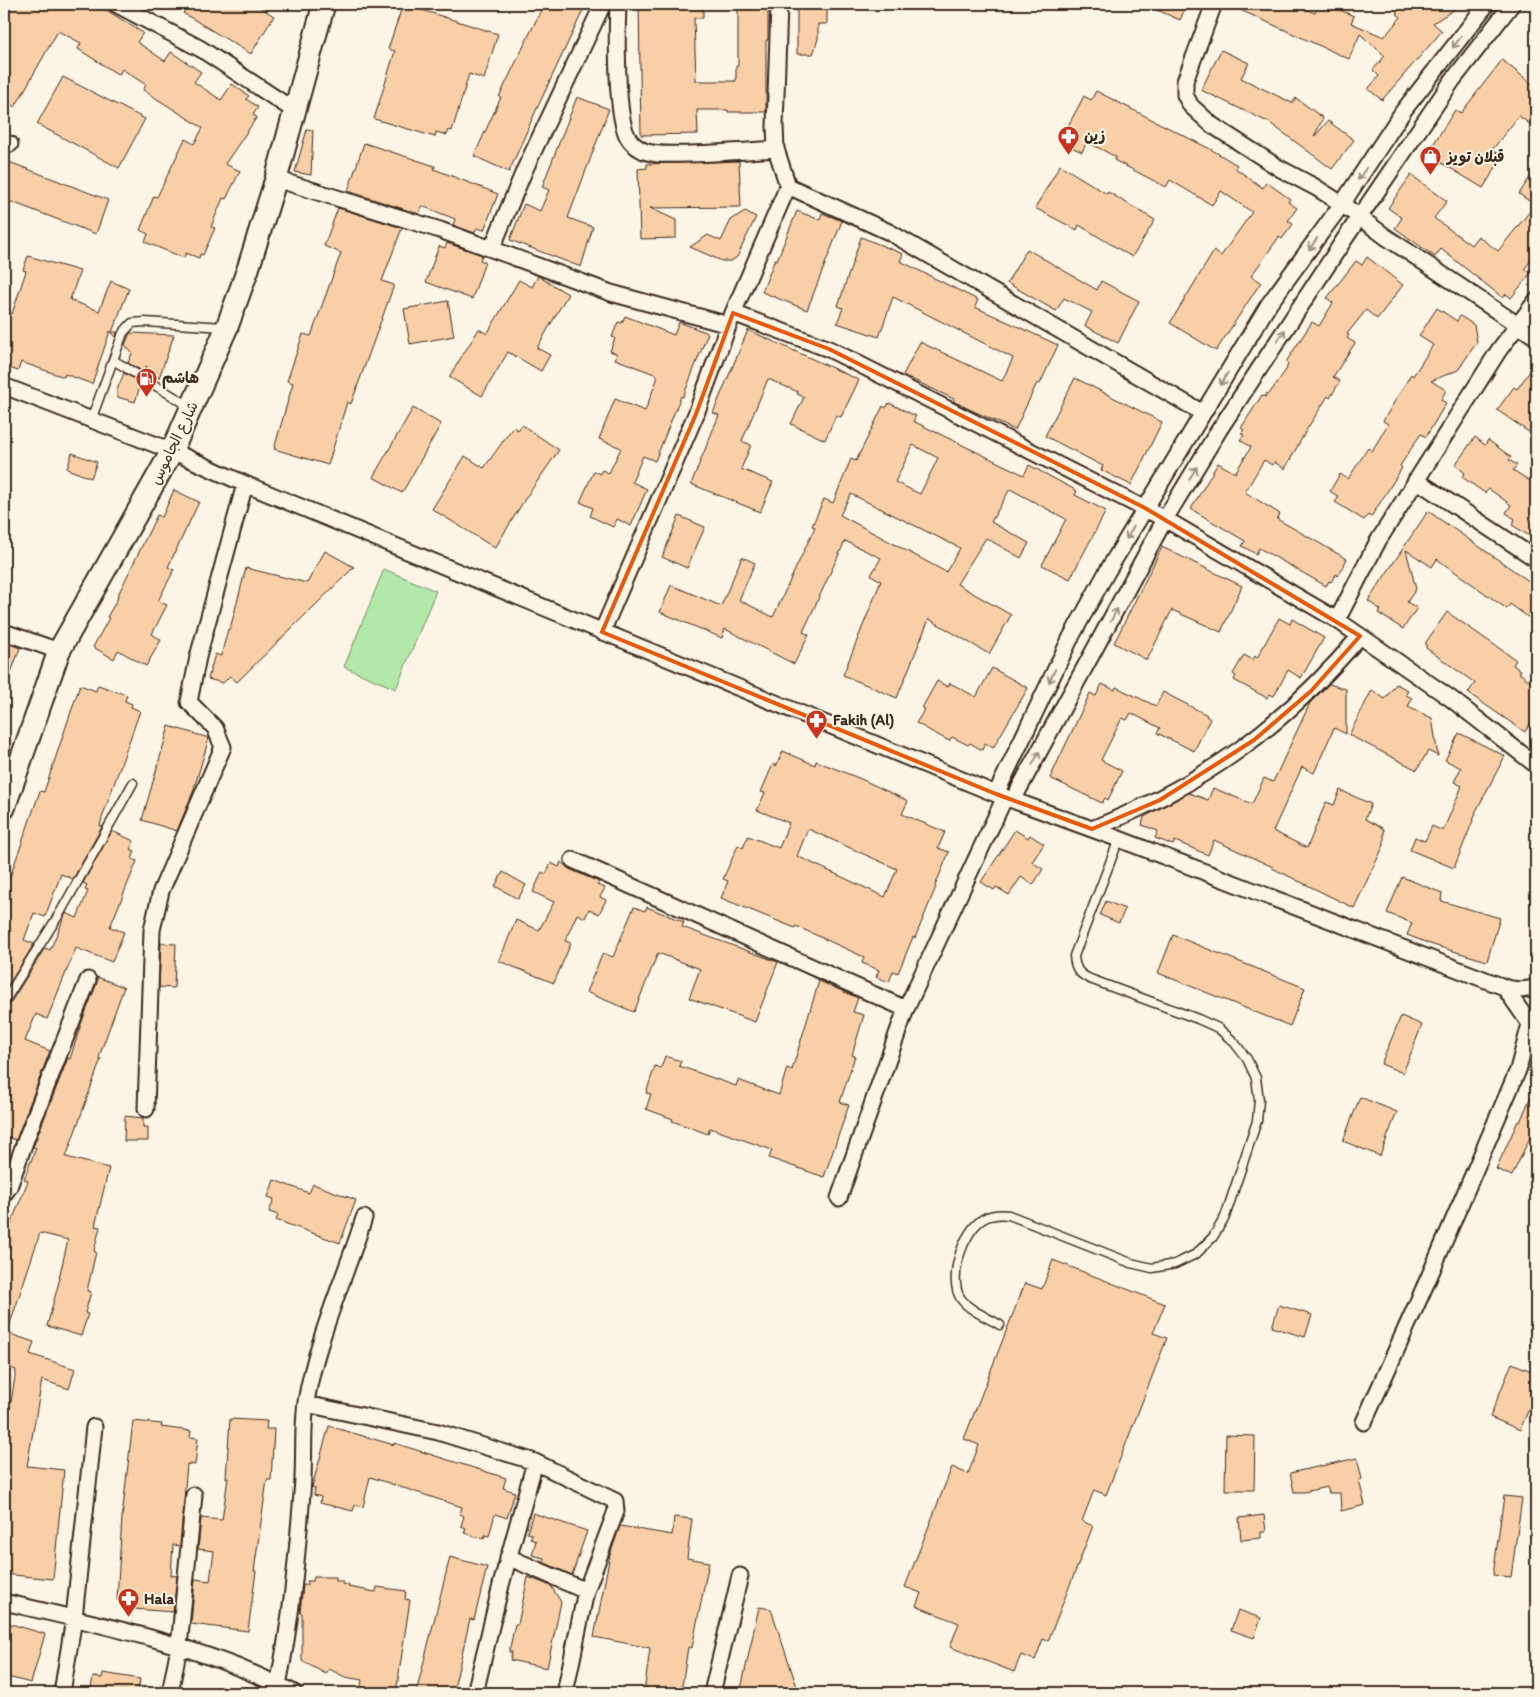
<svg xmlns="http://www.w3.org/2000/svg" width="1540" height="1697" viewBox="0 0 1540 1697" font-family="Itim,'Playpen Sans Arabic',sans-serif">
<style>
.green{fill:#b2e8aa;stroke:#768964}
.building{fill:#f8cfa7;stroke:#3b2a1e;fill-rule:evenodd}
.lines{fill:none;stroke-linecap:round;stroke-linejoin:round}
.lane-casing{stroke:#3b2a1e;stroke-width:11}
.street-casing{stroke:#3b2a1e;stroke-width:19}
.secondary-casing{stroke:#3b2a1e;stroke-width:25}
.lane{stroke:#fcf5e5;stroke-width:8}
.street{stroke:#fcf5e5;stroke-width:15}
.secondary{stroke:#fcf5e5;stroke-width:21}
.oneway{stroke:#9c9082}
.marked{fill:none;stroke:#e8590c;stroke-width:4;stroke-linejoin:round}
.labels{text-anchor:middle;stroke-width:4;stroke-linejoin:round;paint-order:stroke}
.poi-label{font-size:15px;font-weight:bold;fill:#3b2a1e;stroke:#fcf5e5;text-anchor:start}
.street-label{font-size:15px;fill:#3b2a1e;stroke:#fcf5e5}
</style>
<rect width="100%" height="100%" fill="#fcf5e5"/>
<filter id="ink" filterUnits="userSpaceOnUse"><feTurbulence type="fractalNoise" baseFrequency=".02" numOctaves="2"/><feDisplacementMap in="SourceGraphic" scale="10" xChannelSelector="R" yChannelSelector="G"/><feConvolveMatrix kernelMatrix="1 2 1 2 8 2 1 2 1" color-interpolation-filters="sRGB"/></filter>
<g filter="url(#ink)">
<path class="green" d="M384,569L436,591L396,689L344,667Z"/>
<path class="building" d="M4,4H97L143,33L137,42L165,61L171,52L201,72L194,82L221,100L232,84L249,96L246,99L258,107L253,115L257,117L225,164L240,171L226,199L223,198L211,227L215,228L203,255L200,254L199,258L186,253L184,258L145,242L148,234L140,230L154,196L157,197L185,139L194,144L203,128L143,90L146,85L122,69L119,75L78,49L81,43L58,31L15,107L4,101Z
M189,4H255L274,16L251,54L183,13Z
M403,4L498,34L484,79L469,74L452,131L449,130L447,135L436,132L435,137L374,119L395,51L388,49Z
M544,4H586L533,117L509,172L474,156L501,97H499Z
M639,4H703V18H694L696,81H736V66H738V8L768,7V40H766V112H728V110H697L698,134L641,135Z
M797,4H827V24H818V39L813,54H797Z
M1143,4H1187L1180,20Z
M1227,4H1292L1315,13L1320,4H1326L1354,16L1351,23L1384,37L1401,17L1396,13L1403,4H1463L1433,23L1442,31L1382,100L1368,89L1379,76L1373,70L1385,56L1360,34L1349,59Z
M1221,50L1249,63L1241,78L1292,103L1296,98L1323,118L1314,137L1328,121L1354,140L1332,169L1270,123L1201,90Z
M1502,60L1536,87V129L1519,116L1492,150L1503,156L1483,188L1427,154L1455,110L1461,113Z
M63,77L145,119L119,168L37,124Z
M1096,91L1212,150L1237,165L1235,168L1263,188L1266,182L1290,199L1288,202L1297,208L1288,221L1293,224L1282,239L1279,237L1251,276L1261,282L1216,351L1170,323L1214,251L1221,256L1252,212L1221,191L1212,205L1170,180L1166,187L1114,160L1116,157L1087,142L1082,152L1065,144L1073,128L1068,126L1084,96L1091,100Z
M577,97L609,109L568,218L593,227L581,267L510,240L524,204L540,211L549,190L542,187Z
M307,129L313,130L311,175L295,172Z
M364,143L435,166L434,169L498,194L484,230L477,228L474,233L453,225L455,219L422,206L419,214L348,191Z
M4,160L108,200L96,234L4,199Z
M739,161L741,207L650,208L676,220V238L640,239L638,169L647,168V164Z
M1060,165L1107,194L1108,192L1155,220L1132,257L1079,225L1077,230L1035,208Z
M1536,168V254L1525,268L1531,273L1511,298L1506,294L1503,298L1441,249L1435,257L1395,228L1402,218L1388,208L1411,175L1447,201L1434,218L1471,245L1478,236L1498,251L1535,205L1519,194Z
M338,208L402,228L382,281L394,285L351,404L347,402L328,465L274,449L293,383L287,381L303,334L311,336L341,253L324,246Z
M745,211L756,217L737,257L731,261H722L690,247L708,235L721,241L731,220Z
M797,211L820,220L822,213L842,221L807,310L762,292L775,259L777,260Z
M861,237L903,254L900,261L978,300L975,307L1058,345L1040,384L1037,383L1015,430L969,409L953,401L954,399L903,375L920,342L1002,381L1013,358L893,297L879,337L837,323L843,308L838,306Z
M447,243L482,255L480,260L485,262L472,299L426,282L439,246L445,248Z
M1027,249L1097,290L1101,281L1139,301L1118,343L1085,326L1092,312L1064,298L1056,311L1007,283Z
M28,256L80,271L70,300L99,311L111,281L129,289L112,332H117L116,337L110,331L92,384L65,374L64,377L21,362L18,371L4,366V311L12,314L26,271L23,270Z
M1367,257L1403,285L1377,319L1366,310L1347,334L1349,335L1347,338L1355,343L1333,377L1340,381L1330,398L1328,396L1307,429L1285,469L1274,462L1272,465L1264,460L1245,492L1280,514L1277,519L1347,559L1338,576L1336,574L1331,582L1329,581L1326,586L1259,548L1256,554L1242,546L1245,541L1191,509L1218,463L1235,473L1251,447L1240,440L1244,435L1241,433L1244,430L1241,428L1262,395L1265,397L1267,393L1269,394L1286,370L1288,364L1286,362L1312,322L1319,326L1333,303L1327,298L1356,261L1362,265Z
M538,276L568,294L537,348L550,355L541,371L508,352L482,396L449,377L479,329L487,334L519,280L532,287Z
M448,301L454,336L410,344L404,309Z
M1437,308L1457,321L1460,316L1474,325L1477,342L1458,370L1431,381L1446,390L1441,400L1446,403L1426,437L1421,434L1416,441L1400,466L1402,468L1371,517L1368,515L1364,520L1335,502L1339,497L1330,491L1340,474L1348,479L1368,448L1372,451L1388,424L1383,421L1411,374L1413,376L1433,345L1419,336Z
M625,316L674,335L679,322L708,333L683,397L681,396L655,461L643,456L632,482L647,489L631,526L617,519L613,527L590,516L593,508L580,502L594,471L600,474L602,470L609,473L621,448L599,439L615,399L645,411L658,377L656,376L657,375L615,359L617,354L610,351L615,338L612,337L618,322L622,323Z
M748,330L859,380L841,417L836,415L825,440L791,424L804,397L797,394L798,392L768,379L742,441L751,445L741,469L773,482L760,512L691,484L719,415L713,413Z
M130,333L174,335L159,378L146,366L144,372L128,363L132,353L125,345Z
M1536,363V437L1497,410L1514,387L1517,389Z
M124,373L141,383L135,402L117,397V390Z
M1075,378L1162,422L1131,485L1101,470L1103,466L1045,436Z
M889,403L916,416L913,421L1024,475L1029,465L1077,491L1075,495L1106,511L1070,579L1042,565L1066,519L1010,489L991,522L1029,543L1021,558L986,538L957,584L1011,615L989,654L929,619L897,698L843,675L881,581L871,575L881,558L845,541L803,632L809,635L794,664L725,629L722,638L660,612L671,585L721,606L742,557L755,563L739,600L773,617L815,527L812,526L824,499L833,503L851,459L856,461L883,406L886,408ZM913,445L938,458L920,494L895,482ZM851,494L960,548L946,572L840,515Z
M413,408L441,424L402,493L373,477Z
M522,425L559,450L525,499L495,548L432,509L465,456L484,468L513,427L518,430Z
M1475,437L1485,445L1488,440L1511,457L1509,460L1517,465L1513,470L1536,485V540L1512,525L1515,519L1506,513L1511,505L1489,489L1485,493L1462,477L1465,473L1455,465Z
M72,453L97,462L91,478L67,469Z
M174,490L199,502L168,567L174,570L158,601L167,605L152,634L161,640L146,666L118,650L114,659L93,647L109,618L107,617L118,598L117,597L157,515L162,517Z
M1428,511L1536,586V623L1510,604L1507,609L1437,559L1432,567L1406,550L1416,589L1407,602L1417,608L1403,629L1378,613L1381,610L1368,601Z
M679,516L705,527L687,568L662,557Z
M1162,547L1242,586L1221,632L1172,610L1147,660L1114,643Z
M325,551L354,567L237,682L230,676L223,683L208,679L215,654L221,656L228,629H230L246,568L307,583Z
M1447,612L1516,660L1513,665L1521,671L1519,673L1536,685V715L1525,732L1468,693L1475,683L1426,648V642Z
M1279,618L1290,624L1292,619L1324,638L1301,678L1288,670L1274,696L1269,694L1267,698L1234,680L1236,676L1233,674L1244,655L1253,660L1255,656L1257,658Z
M4,642L20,648L5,689L4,688Z
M992,668L1028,688L993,748L985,743L982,750L970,743L968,745L952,737L949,741L916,723L925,709L922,708L937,681L948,687L950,683L976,697Z
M1102,684L1115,690L1116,687L1156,706L1163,692L1207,715L1206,716L1210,719L1194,751L1157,733L1160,728L1131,713L1127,720L1122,718L1101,760L1122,771L1108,800L1105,798L1102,803L1050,778L1090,693L1096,696Z
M1329,684L1346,689V734L1334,728L1314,773L1302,767L1273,831L1307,848L1326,802L1334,805L1340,790L1371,804L1365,819L1384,829V845L1354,908L1272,868L1273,867L1214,840L1208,855L1175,841L1173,845L1155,838L1158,831L1142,825L1144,817L1189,793L1208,800L1213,788L1252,804L1264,778L1273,782L1310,703Z
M1396,684L1408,690L1406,695L1412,698L1408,707L1432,718L1438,756L1428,751L1417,770L1349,735L1372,690L1385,699Z
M80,685L96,691L98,685L127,695L125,701L132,704L131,707L140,711L102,818L100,826L102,827L73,879L61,874L45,917L34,913L24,940L34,944L4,992V904L8,892L5,891L40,791L44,792Z
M169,726L209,738L193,792L177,831L142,820Z
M1459,733L1505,756L1475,813H1476L1454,868L1410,850L1415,837L1425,841L1432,826L1443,831L1462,786L1454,782L1461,768L1445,760Z
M783,751L815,765L816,761L861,779L908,801L902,814L945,832L938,848L949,852L935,886L936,887L915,938L913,937L898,973L893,971L889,982L876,977L879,970L862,963L864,957L796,926L795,928L721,898L728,881L723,879L738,845L743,848L748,836L779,848L789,823L757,810L765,793L761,792L773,764L776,766ZM808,829L897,869L885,897L797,856Z
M1015,830L1028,838L1030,835L1044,844L1032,862L1043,869L1033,885L1021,877L1009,895L996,887L994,890L981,882Z
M112,831L134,841L130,849L135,851L132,859L137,861L110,927L124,932L112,962L76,948L47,1019L36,1014L25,1041L50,1051L16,1140L4,1136V1008L9,1005L45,948L50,950L66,913L77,918L88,891L85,890L87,885L83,883Z
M561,862L569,869L599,882L597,885L605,888L600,897L606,900L599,914L589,909L585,918L577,914L565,941L571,943L554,983L499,961L516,920L539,930L554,902L533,892L542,872L546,874L551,863L559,867Z
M503,872L526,885L518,899L495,886Z
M1402,877L1442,893L1441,901L1500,918L1487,961L1433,945L1407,935L1412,923L1387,913Z
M1106,901L1125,909L1119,923L1100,915Z
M634,907L645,911L647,907L684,922L682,927L778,962L755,1022L689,998L700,969L658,953L634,1012L586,992L603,953L613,957Z
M1173,935L1305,988L1290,1026L1158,973Z
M161,943L176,944L174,988L159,987Z
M97,977L124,987L100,1054L99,1058L101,1059L66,1157L109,1168L95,1226L100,1227L94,1251L96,1252L87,1291L91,1292L85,1313L88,1314L81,1336L47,1326L60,1278H59L68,1240L40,1233L7,1333L34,1342L30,1354L75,1369L69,1389L42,1380L27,1466L64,1470L53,1579L4,1574V1401L11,1402L16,1370L4,1366V1241L28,1181L24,1179L36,1148L33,1147L35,1142L68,1058L70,1059L81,1024L97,983Z
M819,981L858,998L853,1012L864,1015L852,1055L855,1056L840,1102L849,1105L824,1177L769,1158L772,1150L710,1128L708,1134L672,1121L673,1119L646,1109L651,1094L646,1093L655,1066L661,1068L665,1056L681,1061L679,1066L736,1086L738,1080L779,1095L787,1068L792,1070Z
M1401,1016L1422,1025L1403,1073L1381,1064Z
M1536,1084V1124L1512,1176L1496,1169L1518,1121L1520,1122Z
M1360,1097L1397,1112L1380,1156L1343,1141Z
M125,1116L143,1118V1127H148V1141H124Z
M274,1180L309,1193L313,1184L356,1200L340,1243L276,1220L278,1215L269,1212L274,1199L268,1197Z
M1053,1260L1165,1304L1153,1333L1167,1338L1106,1495L1094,1490L1082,1521L1093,1526L1048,1641L1043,1639L1035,1660L1021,1655L1014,1672L950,1647L959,1623L916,1606L921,1593L905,1587L952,1467L968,1474L979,1445L964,1439L1025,1283L1042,1289Z
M1279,1305L1312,1315L1305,1337L1272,1327Z
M1512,1363L1536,1373V1392L1520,1430L1490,1417Z
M230,1419L267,1421L266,1429H274L271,1480H267L254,1571H256L248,1631L191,1624L195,1579L210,1581L214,1551L198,1549L201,1518L222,1520L228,1478H226Z
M133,1421L162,1424L161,1427L191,1431L190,1437L198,1438L195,1465L187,1464L180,1546L173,1545L171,1575L177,1576L173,1612L134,1609V1601L117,1600L122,1517Z
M329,1426L394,1445V1443L506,1478L503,1488L515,1492L507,1518L495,1514L489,1536L485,1535L484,1539L464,1533L466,1528L461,1526L464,1516L460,1514L462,1507L370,1477L363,1507L355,1505L353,1511L320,1503L321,1497L314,1495L315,1488L312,1487Z
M1226,1435L1255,1436L1254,1490H1225Z
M1357,1458L1362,1479L1359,1480L1365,1505L1341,1511L1340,1493H1329L1327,1487L1304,1492H1294L1290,1473Z
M1504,1496L1522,1498L1511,1577L1493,1575Z
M533,1513L587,1531L572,1575L543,1562L544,1558L532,1555L536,1541L530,1539L532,1534L527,1533Z
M1264,1515L1266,1532H1261V1538L1241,1540L1239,1518Z
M674,1517L692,1519L687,1558L709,1562L692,1648L688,1647L681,1693H644L650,1648L594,1637L610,1555L620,1526L672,1535Z
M450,1557L487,1567L474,1620L470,1619L453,1693H416Z
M314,1577H336V1581H342V1584L349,1585L348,1587L376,1592L377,1587L406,1591L405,1599L410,1600L396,1693H360L362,1680L345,1677L329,1669L326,1674L302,1661V1613H300L303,1585H307V1581H313Z
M528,1577L551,1586L561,1602L547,1668L510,1660L512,1652H509L515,1624H518Z
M759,1607L771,1609L799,1693H763L741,1689Z
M1238,1610L1261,1618L1254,1638L1231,1630Z
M4,1622L45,1634L31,1683L4,1676Z
M103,1673L140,1679L138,1693H90L93,1677L102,1678Z"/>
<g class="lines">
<defs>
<path id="lane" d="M113,360L191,407
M91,420L123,333L132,323L145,322L224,327
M4,1002L60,913L133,783
M1000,1325C987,1317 970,1311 961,1299C947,1279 963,1231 983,1219C992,1214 1000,1214 1009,1215L1131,1263L1152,1268L1175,1264L1196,1254L1213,1237L1225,1217L1257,1121L1259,1100L1256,1078L1247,1059L1234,1042L1218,1028L1198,1019L1090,979C1079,974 1075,969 1074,956L1119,839"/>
<path id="street" d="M116,4L201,49L295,111
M618,4C617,30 615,120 629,139C632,144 638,148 644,151C658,156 674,154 689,154C718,153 747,151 776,149
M1214,4L1185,81V95L1191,106L1212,125L1279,168L1315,187L1342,204L1386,237L1536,337
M4,144H10
M276,179L440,230L611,293L729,325
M788,186L889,232L1203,413
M492,248L525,169L603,4
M733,313L829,349L1165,519L1337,620L1450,698L1536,765
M4,386L172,451L245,484L996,794L1119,839L1504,987C1516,991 1525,991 1536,987
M1416,480L1536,559
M1337,620L1378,541L1499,350L1536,301
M4,632L59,651
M602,632L696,414L733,313L788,186L776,149L775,126L779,4
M996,794L1071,637L1108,570L1269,304L1342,204L1404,110L1487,4
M1013,800L1165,519L1219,430L1346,237L1452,81L1512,4
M1092,829C1204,784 1282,728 1360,636
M573,860L906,1009
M146,1109L152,930L161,891L223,747L215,728L189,702L198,657L245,484
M4,1194L9,1187L26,1139L88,980
M839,1198L906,1009L1005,797
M306,1404L438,1432L535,1462L615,1501L616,1511L586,1591L565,1693
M1364,1422L1429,1277L1518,1070L1530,1024L1504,987
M508,1557L586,1591
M4,1602C99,1624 208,1647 294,1693
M278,1685C291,1622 297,1558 302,1493C305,1463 302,1432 306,1402C316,1340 345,1278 364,1218
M62,1693L74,1618L94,1427
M170,1693L179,1647L194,1495
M475,1693L501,1585L535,1462
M712,1693L740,1576"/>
<path id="secondary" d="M4,808L59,651L172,451L227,327L248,269L276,179L324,4"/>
</defs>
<use href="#lane" class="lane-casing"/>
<use href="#street" class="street-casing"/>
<use href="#secondary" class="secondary-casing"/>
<use href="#lane" class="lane"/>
<use href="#street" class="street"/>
<use href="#secondary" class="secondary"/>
</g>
<defs><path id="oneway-shaft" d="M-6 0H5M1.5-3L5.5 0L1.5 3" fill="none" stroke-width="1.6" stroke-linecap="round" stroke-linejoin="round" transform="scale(1.25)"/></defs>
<g class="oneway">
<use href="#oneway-shaft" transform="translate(1457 42) rotate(128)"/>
<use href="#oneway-shaft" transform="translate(1362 174) rotate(124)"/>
<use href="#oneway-shaft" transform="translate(1313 244) rotate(126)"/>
<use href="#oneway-shaft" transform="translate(1281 336) rotate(-57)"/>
<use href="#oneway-shaft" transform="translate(1224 379) rotate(121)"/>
<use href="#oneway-shaft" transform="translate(1193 473) rotate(-59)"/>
<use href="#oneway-shaft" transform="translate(1130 533) rotate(121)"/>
<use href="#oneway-shaft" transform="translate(1114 615) rotate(-62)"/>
<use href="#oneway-shaft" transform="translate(1052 676) rotate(116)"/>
<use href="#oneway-shaft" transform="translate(1036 758) rotate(-62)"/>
</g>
</g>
<path class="marked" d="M733,313L829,349L1145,508L1360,636L1311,691L1254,740L1160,800L1092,829L996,794L602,632L696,414Z"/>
<defs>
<symbol id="pharmacy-pin" viewBox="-11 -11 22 30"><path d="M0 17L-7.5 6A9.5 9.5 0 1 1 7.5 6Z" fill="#c8321e" stroke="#fcf5e5"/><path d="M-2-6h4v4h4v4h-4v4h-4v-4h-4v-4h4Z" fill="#fff"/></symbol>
<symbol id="shop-pin" viewBox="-11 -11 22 30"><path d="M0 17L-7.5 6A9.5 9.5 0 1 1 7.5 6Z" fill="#c8321e" stroke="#fcf5e5"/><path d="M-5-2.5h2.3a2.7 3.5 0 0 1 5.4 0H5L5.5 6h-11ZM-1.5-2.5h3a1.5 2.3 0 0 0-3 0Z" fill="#fff"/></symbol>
<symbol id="fuel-pin" viewBox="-11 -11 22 30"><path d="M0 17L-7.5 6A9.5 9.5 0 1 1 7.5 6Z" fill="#c8321e" stroke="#fcf5e5"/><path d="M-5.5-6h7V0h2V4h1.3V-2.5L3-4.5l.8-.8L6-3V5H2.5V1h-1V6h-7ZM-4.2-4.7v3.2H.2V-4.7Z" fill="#fff"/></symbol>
</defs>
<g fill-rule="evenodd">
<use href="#pharmacy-pin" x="1056" y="124" width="25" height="34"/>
<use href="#shop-pin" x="1418" y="144" width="25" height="34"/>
<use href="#fuel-pin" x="134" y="366" width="25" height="34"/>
<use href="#pharmacy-pin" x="804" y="708" width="25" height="34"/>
<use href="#pharmacy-pin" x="116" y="1586" width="25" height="34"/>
</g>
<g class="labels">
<g class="poi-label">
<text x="1084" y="141">زين</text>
<text x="1447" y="162">قبلان تويز</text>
<text x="162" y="383">هاشم</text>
<text x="833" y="725">Fakih (Al)</text>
<text x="144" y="1604">Hala</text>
</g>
<g class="street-label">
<text transform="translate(174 443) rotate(-64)" y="5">شارع الجاموس</text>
</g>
</g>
<rect width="1540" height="1697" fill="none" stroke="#fcf5e5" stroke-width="20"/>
<rect x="10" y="10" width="1520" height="1677" fill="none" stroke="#3b2a1e" stroke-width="2" filter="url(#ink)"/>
</svg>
